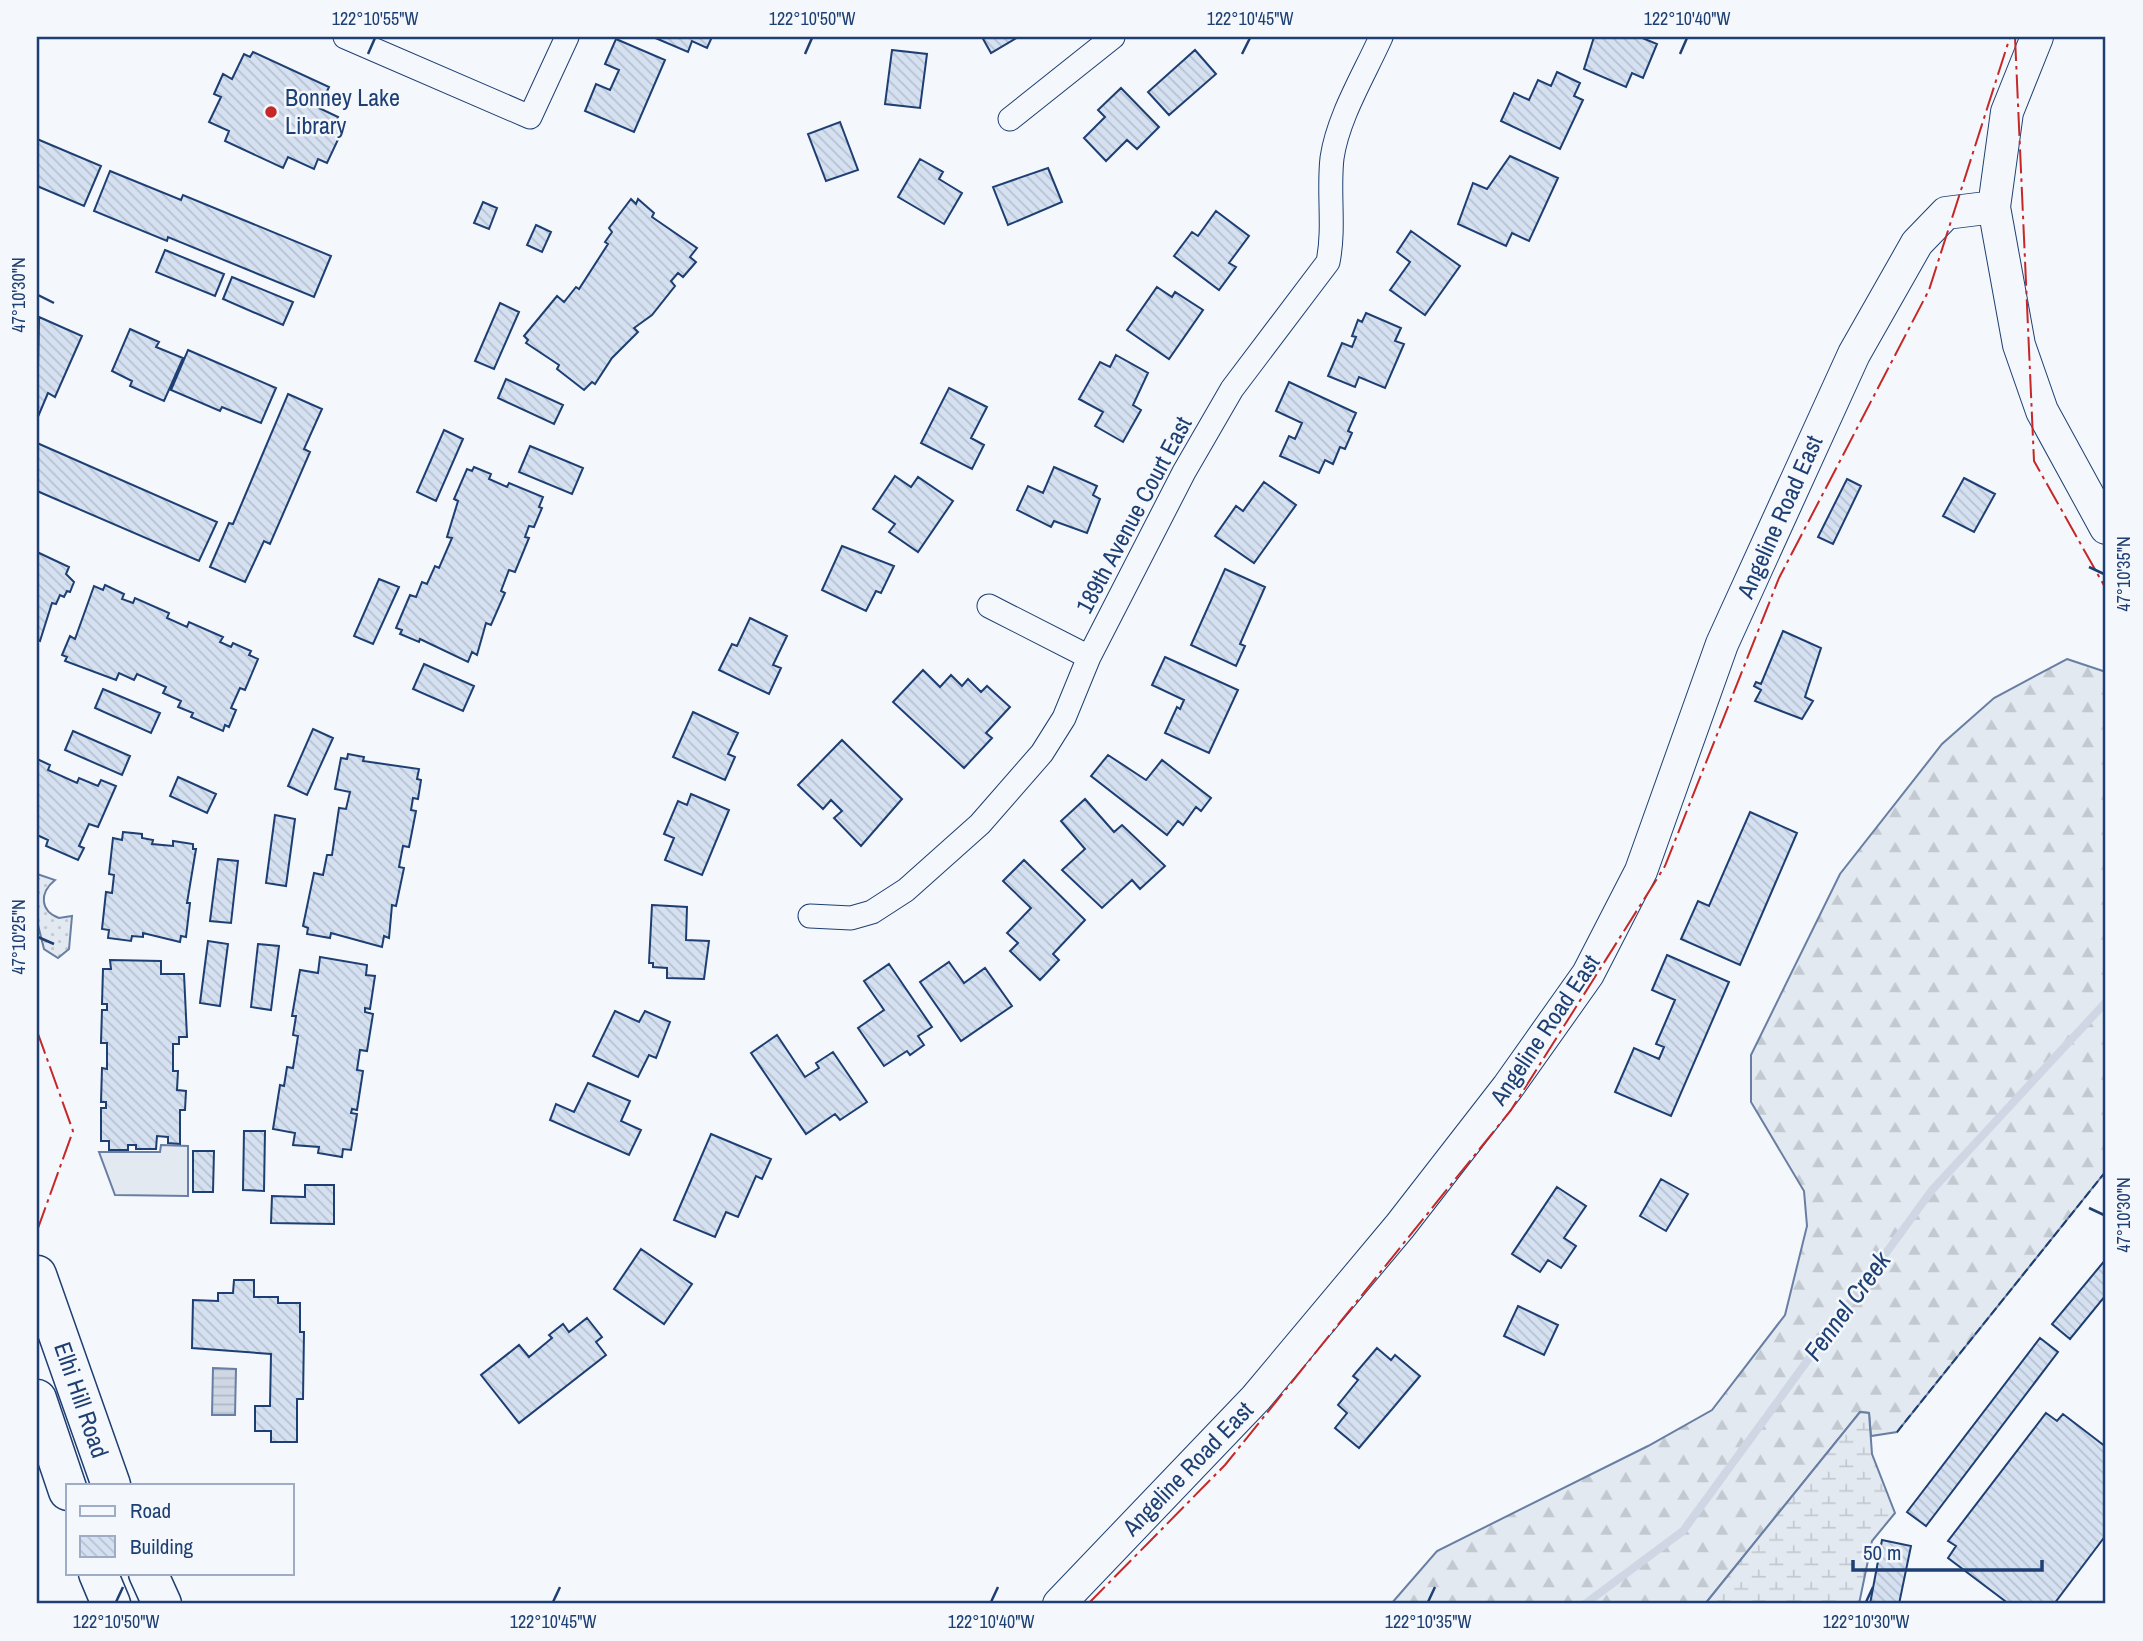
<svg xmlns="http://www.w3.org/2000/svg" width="2143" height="1641" viewBox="0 0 2143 1641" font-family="'Archivo Narrow',sans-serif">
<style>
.grass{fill:#e3e9f0;stroke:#687fa3;stroke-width:2}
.forest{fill:url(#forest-firs);stroke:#687fa3;stroke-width:2}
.wetland{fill:url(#wetland-marsh);stroke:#687fa3;stroke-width:2}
.park{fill:url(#park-dots);stroke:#687fa3;stroke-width:2}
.water{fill:url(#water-rules);stroke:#687fa3;stroke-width:2}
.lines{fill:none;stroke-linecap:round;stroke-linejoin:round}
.stream{stroke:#cfd7e4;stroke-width:8}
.building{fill:url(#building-back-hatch);stroke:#1d3f73;stroke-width:2}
.street-casing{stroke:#1d3f73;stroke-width:25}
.secondary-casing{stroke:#1d3f73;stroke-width:34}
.highway-casing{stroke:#1d3f73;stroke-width:41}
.street{stroke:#f4f7fb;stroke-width:23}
.secondary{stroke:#f4f7fb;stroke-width:32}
.highway{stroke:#f4f7fb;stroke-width:38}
.fence{stroke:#1d3f73;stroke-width:2;stroke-dasharray:9 3.5;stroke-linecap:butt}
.power{stroke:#c62828;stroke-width:2;stroke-dasharray:24 5 3.5 5;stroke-linecap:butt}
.ticks{fill:none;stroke:#1d3f73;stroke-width:2.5}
.poi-dot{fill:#c62828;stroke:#f4f7fb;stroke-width:2.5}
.labels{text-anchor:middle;stroke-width:5;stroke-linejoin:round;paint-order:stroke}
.poi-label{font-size:24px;fill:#1d3f73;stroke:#f4f7fb;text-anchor:start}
.street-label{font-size:24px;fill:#1d3f73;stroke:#f4f7fb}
.water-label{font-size:26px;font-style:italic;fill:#1d3f73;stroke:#f4f7fb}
.neatline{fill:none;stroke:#1d3f73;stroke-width:2.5}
.ticks-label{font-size:18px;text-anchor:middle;fill:#1d3f73}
</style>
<defs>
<pattern id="forest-firs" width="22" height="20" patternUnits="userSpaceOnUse" patternTransform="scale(1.75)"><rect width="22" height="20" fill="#e3e9f0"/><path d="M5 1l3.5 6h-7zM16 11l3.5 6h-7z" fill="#c2c9d1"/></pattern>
<pattern id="wetland-marsh" width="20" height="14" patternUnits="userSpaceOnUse" patternTransform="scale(1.75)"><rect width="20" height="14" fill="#e3e9f0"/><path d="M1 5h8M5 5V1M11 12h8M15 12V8" fill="none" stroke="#c2c9d1"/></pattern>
<pattern id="park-dots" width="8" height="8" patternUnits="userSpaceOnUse" patternTransform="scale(1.75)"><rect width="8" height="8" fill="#e3e9f0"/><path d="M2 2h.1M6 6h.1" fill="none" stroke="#c2c9d1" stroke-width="1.8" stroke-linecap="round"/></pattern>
<pattern id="water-rules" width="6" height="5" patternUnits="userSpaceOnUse" patternTransform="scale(1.75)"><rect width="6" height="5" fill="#cfd7e4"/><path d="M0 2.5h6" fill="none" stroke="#b1bac7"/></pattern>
<pattern id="building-back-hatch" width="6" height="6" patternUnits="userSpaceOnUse" patternTransform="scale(1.75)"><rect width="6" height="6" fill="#d5e0f0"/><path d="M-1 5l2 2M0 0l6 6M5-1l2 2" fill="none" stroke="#b6c1d1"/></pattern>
</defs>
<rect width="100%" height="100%" fill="#f4f7fb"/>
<path class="grass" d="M161,1145L188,1146V1196L115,1195L99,1152H160Z"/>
<path class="forest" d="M2067,659L2106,672V1171L1897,1432L1871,1436L1869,1413L1860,1412L1705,1604H1391L1437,1551L1648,1446L1712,1410L1785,1315L1807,1226L1804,1191L1751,1102V1055L1840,874L1942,744L1994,698Z"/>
<path class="wetland" d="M1860,1412L1869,1413L1872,1454L1895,1513L1872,1541L1859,1604H1705Z"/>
<path class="park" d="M37,874L55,880C39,893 40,911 59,918L72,916L69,949L58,958L44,949L37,921Z"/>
<path class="water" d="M213,1368L236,1369L235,1415H212Z"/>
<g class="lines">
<path class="stream" d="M1585,1604L1683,1531L1932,1190L2106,1002"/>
</g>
<path class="building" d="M653,37H712L707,48L692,41L688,52Z
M982,37H1018L991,53Z
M1594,37H1640L1657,44L1643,78L1632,73L1626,87L1584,69Z
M616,39L665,60L634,132L585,111L596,84L610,90L619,70L605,64Z
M892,50L927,54L920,108L885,104Z
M1195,50L1216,74L1169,115L1148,92Z
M253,52L329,87L319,108L338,117L334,124L343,129L327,163L318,159L314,169L288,157L283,168L225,141L229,131L209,122L221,97L214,94L223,74L232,79L244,54L250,57Z
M1557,72L1580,83L1574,96L1583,100L1560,149L1501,121L1514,93L1529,100L1538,80L1551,86Z
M1121,88L1159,127L1137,149L1127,140L1106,161L1084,138L1105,117L1098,110Z
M840,122L858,170L826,181L808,134Z
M37,139L101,166L84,206L37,186Z
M1510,156L1558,178L1529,241L1512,233L1506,246L1458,224L1473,183L1487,189Z
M920,159L943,172L939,179L962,193L944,224L898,197Z
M1048,168L1062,202L1008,225L993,187Z
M110,171L181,200L183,195L331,256L314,297L168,237L167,241L94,211Z
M631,199L636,204L638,199L654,213L652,217L697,248L690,257L696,262L683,277L678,273L671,281L675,286L652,315L634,328L638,332L612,358L595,384L592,382L584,390L557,369L559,365L526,343L528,340L524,336L557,296L564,302L576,287L579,289L608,244L605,242L612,232L609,228Z
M483,202L497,208L489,229L474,223Z
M1216,211L1249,236L1229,263L1236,267L1219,290L1174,256L1192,232L1198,236Z
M536,225L551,232L542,252L527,245Z
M1411,231L1460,266L1425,315L1390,290L1410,262L1397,252Z
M165,250L224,274L215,296L156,272Z
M232,277L293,302L283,325L223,299Z
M1157,287L1172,297L1175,292L1203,310L1169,359L1127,330Z
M500,303L519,312L494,369L475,361Z
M1366,313L1401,328L1395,341L1404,344L1385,388L1359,377L1355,387L1328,376L1342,343L1352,347L1356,337L1352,336L1358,320L1362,322Z
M39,317L82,336L55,397L48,393L37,419Z
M130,329L159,342L156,347L183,358L164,401L130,386L132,381L112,371Z
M188,350L276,388L261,423L222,407L220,411L171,390Z
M1116,355L1148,373L1133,405L1141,410L1123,442L1095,426L1103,412L1079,399L1100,362L1110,367Z
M506,379L563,405L554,424L498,398Z
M1289,382L1356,413L1348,431L1352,433L1345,449L1340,447L1333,464L1325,460L1319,473L1280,456L1289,436L1295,439L1302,423L1276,411Z
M949,388L987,407L971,438L984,445L972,469L921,443Z
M288,394L322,409L304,449L310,452L270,544L264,541L245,582L210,567L229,523L233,524Z
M444,430L463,439L436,501L417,492Z
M37,443L217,522L199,561L37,491Z
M530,446L583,468L572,494L519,472Z
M474,467L491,474L489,479L507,487L509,483L543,497L539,507L542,508L534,527L529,526L525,537L529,538L515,572L509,570L501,591L505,593L491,625L486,623L477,655L472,652L468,662L420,639L419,642L400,634L402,630L396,628L410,595L416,597L422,582L427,584L435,566L439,568L452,538L447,537L458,501L454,499L467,469L472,471Z
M1054,467L1097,486L1093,495L1100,499L1087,533L1054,521L1051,527L1017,510L1028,486L1043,493Z
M895,476L911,487L918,477L953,501L918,552L889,532L895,524L873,509Z
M1964,478L1995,494L1974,532L1943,516Z
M1847,479L1861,486L1833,544L1818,537Z
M1264,482L1296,505L1254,563L1215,536L1236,506L1243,511Z
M842,546L894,566L881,593L876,591L866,611L822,590Z
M37,552L69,567L66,574L74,582L70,592L67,591L64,597L60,595L56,604L52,603L40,641L37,639Z
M1225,569L1265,587L1240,644L1245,646L1236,666L1191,645Z
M379,579L399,587L373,644L354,636Z
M105,585L124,594L122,599L133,603L135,598L169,613L167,618L187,627L189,622L223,637L220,642L231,647L233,643L251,651L249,655L258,659L245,690L240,688L231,708L236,710L229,727L225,725L223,731L191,717L193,713L178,707L181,701L163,693L166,687L137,674L134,680L119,673L116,680L65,661L67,657L62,655L70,636L75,639L94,586L103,590Z
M750,618L787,636L773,665L781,668L769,694L719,670L732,644L737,646Z
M1783,631L1821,648L1805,697L1813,701L1802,719L1755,701L1761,690L1754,686L1756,682L1761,684Z
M1165,657L1238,690L1209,753L1165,733L1177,707L1180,709L1184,700L1152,685Z
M424,664L474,686L463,711L413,689Z
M923,670L940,687L951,675L962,686L968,679L981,692L987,686L1010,707L986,733L992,738L964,768L893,702Z
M103,689L160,713L151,733L95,708Z
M693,712L738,733L728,754L735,757L725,780L673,757Z
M313,729L333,738L307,795L288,786Z
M73,731L130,756L122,775L65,750Z
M842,740L902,799L861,846L834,818L842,811L831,800L823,809L798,785Z
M348,754L364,757L363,761L419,769L417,779L421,780L418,799L413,798L411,810L416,811L409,847L403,846L399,867L404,868L396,906L392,905L389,938L384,936L382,947L331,933L330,938L307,934L308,928L303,926L314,873L323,875L327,855H332L339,808L346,809L350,792L335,789L341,758L347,759Z
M1108,755L1146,780L1162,760L1211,798L1201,811L1196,807L1183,825L1178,821L1167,835L1091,776Z
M37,759L50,765L48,770L77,783L79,778L98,786L101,780L116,786L98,827L89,824L79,846L84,848L78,860L46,846L48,840L37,835Z
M178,777L216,794L207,813L170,796Z
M691,794L729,810L702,875L665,860L674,838L664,834L678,801L687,805Z
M1085,799L1114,832L1122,825L1165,866L1140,889L1132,880L1102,908L1062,870L1085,849L1061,821Z
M1750,812L1797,833L1740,965L1681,939L1698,901L1709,906Z
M275,815L295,819L286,886L266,883Z
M123,832L142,834V838L153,840L152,844L173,846V841L193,844V849H196L187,903H190L186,937L181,936L180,942L143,933V937L132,936L131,941L108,938L109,930L102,929L106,892L112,893L114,875L109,874L113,838L122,840Z
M218,859L238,861L231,923L210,921Z
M1024,860L1085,920L1053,954L1059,960L1040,980L1010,951L1018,943L1007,933L1031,908L1003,881Z
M652,905L687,907L686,940L709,941L704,979L667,978V968L653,967V963H649Z
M208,941L228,944L220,1006L200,1003Z
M258,944L279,946L271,1010L251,1007Z
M1667,955L1729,982L1671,1116L1615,1092L1634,1048L1659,1059L1664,1047L1656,1044L1675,1000L1652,990Z
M320,957L367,965L366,975L375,976L370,1009L365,1008V1012L373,1014L367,1051L360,1050L357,1070L363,1071L357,1110L352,1109L351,1113L357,1114L351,1150L343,1149L342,1157L318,1153L319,1147L293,1145L295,1133L273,1129L280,1085L284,1086L287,1067L293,1068L298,1036L293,1035L296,1016H292L300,970L318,973Z
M110,960L161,961V974H184L187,1037H179V1044H173V1071H178L177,1090L186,1091L185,1110H180V1144L168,1143V1137L157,1136L156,1149H136V1145H128V1150H109V1141H101V1108H106V1102H101L102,1068L107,1069V1043H101L102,1010H107V1004H102L103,969H111Z
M949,962L964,983L985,968L1012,1006L961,1041L920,982Z
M889,964L932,1027L918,1036L924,1045L910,1055L907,1051L884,1066L858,1028L884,1010L864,981Z
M615,1011L639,1022L645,1011L670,1022L656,1058L649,1055L638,1077L593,1056Z
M777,1035L805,1077L819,1068L816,1063L833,1052L867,1102L840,1120L835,1114L806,1134L751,1053Z
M588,1083L630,1101L621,1121L641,1130L629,1155L550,1120L556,1104L574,1112Z
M244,1131H265L264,1191L243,1190Z
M711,1134L771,1159L762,1179L756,1176L738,1217L726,1212L715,1237L674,1220Z
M193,1151H214L213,1192H193Z
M1661,1179L1688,1194L1666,1231L1640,1216Z
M305,1185H334V1224L271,1223L272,1196L305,1197Z
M1557,1187L1586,1206L1564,1238L1576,1246L1561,1268L1548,1260L1540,1272L1512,1254Z
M641,1249L692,1284L664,1324L614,1289Z
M2106,1259V1295L2070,1339L2052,1324Z
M234,1280H254V1297H278V1303H300V1332H304L303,1399H297V1442H271V1431H255V1406H270L271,1354L192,1348L193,1300L218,1301V1293H233Z
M1518,1306L1558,1325L1544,1355L1504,1336Z
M587,1318L602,1337L596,1342L606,1355L519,1423L481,1375L519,1345L529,1357L552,1338L549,1335L563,1324L569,1332Z
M2040,1338L2058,1352L1926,1526L1907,1512Z
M1377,1348L1391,1360L1395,1355L1420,1376L1359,1448L1335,1428L1347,1413L1338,1405L1358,1380L1353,1376Z
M2046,1413L2057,1421L2063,1414L2106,1447V1535L2054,1604H2009L1948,1558L1956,1546L1948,1541Z
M1882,1540L1911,1546L1899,1604H1870Z"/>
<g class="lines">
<defs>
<path id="street" d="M345,37L530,117L567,37
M1010,119L1113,37
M989,606L1089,657
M810,916L851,918L872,912L906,890L980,824L1042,753L1064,718L1089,657L1184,472L1232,389L1328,262C1335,227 1328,193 1332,158C1338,117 1364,75 1381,37"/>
<path id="secondary" d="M2037,37L2007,112L1994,207L2019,345L2042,411L2106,528
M1059,1604L1256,1398L1400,1226L1508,1087L1588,974L1641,871L1722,644L1854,354L1917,243L1946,213L1994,207"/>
<path id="highway" d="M37,1275L111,1485
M37,1399L68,1491
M98,1573L111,1604
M148,1573L162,1604"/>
</defs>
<use href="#street" class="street-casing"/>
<use href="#secondary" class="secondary-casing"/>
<use href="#highway" class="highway-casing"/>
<use href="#street" class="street"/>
<use href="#secondary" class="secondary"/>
<use href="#highway" class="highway"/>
<path class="fence" d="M1897,1432L2106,1171"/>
<path class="power" d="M2015,37L2034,461L2106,589
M37,1031L73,1131L37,1231
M1088,1604L1225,1465L1511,1110L1665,866L1779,578L1929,290L2010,37"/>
</g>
<path class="ticks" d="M368,54L375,38M805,54L812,38M1242,54L1250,38M1680,54L1687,38M38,295L54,303M2089,567L2104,574M38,937L54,944M2089,1208L2104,1215M116,1602L123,1587M553,1602L560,1587M991,1602L998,1587M1428,1602L1435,1587M1866,1602L1873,1587"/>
<circle class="poi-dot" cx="271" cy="112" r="7"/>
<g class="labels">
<g class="poi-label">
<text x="285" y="106">Bonney Lake<tspan x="285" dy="28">Library</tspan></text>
</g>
<g class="street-label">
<text transform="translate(1134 515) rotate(-62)" y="8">189th Avenue Court East</text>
<text transform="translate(1780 517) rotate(-66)" y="8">Angeline Road East</text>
<text transform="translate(1545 1030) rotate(-56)" y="8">Angeline Road East</text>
<text transform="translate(81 1400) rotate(71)" y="8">Elhi Hill Road</text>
<text transform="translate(1188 1469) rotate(-46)" y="8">Angeline Road East</text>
</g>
<g class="water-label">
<text transform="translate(1847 1306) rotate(-54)" y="9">Fennel Creek</text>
</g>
</g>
<rect width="2143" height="1641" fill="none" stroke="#f4f7fb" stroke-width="77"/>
<rect x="66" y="1484" width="228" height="91" fill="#f4f7fb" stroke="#9eadc5" stroke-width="2"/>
<rect x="80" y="1506" width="35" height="10" fill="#f4f7fb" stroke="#9eadc5" stroke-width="2"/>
<text x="130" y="1518" font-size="21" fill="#1d3f73">Road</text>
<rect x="80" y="1536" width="35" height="21" fill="url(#building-back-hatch)" stroke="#9eadc5" stroke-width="2"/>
<text x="130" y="1554" font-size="21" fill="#1d3f73">Building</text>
<path d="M1853 1560v10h189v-10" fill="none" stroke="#1d3f73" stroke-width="3.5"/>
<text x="1863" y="1560" font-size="21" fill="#1d3f73" stroke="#f4f7fb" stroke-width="5" paint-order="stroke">50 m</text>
<rect x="38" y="38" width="2066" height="1564" class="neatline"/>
<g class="ticks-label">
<text x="375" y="25">122°10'55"W</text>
<text x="812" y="25">122°10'50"W</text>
<text x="1250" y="25">122°10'45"W</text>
<text x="1687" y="25">122°10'40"W</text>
<text transform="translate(19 295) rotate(-90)" y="6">47°10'30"N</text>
<text transform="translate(2124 574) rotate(-90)" y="6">47°10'35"N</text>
<text transform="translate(19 937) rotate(-90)" y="6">47°10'25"N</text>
<text transform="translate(2124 1215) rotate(-90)" y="6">47°10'30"N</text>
<text x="116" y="1628">122°10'50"W</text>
<text x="553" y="1628">122°10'45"W</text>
<text x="991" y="1628">122°10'40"W</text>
<text x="1428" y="1628">122°10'35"W</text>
<text x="1866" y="1628">122°10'30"W</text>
</g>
</svg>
